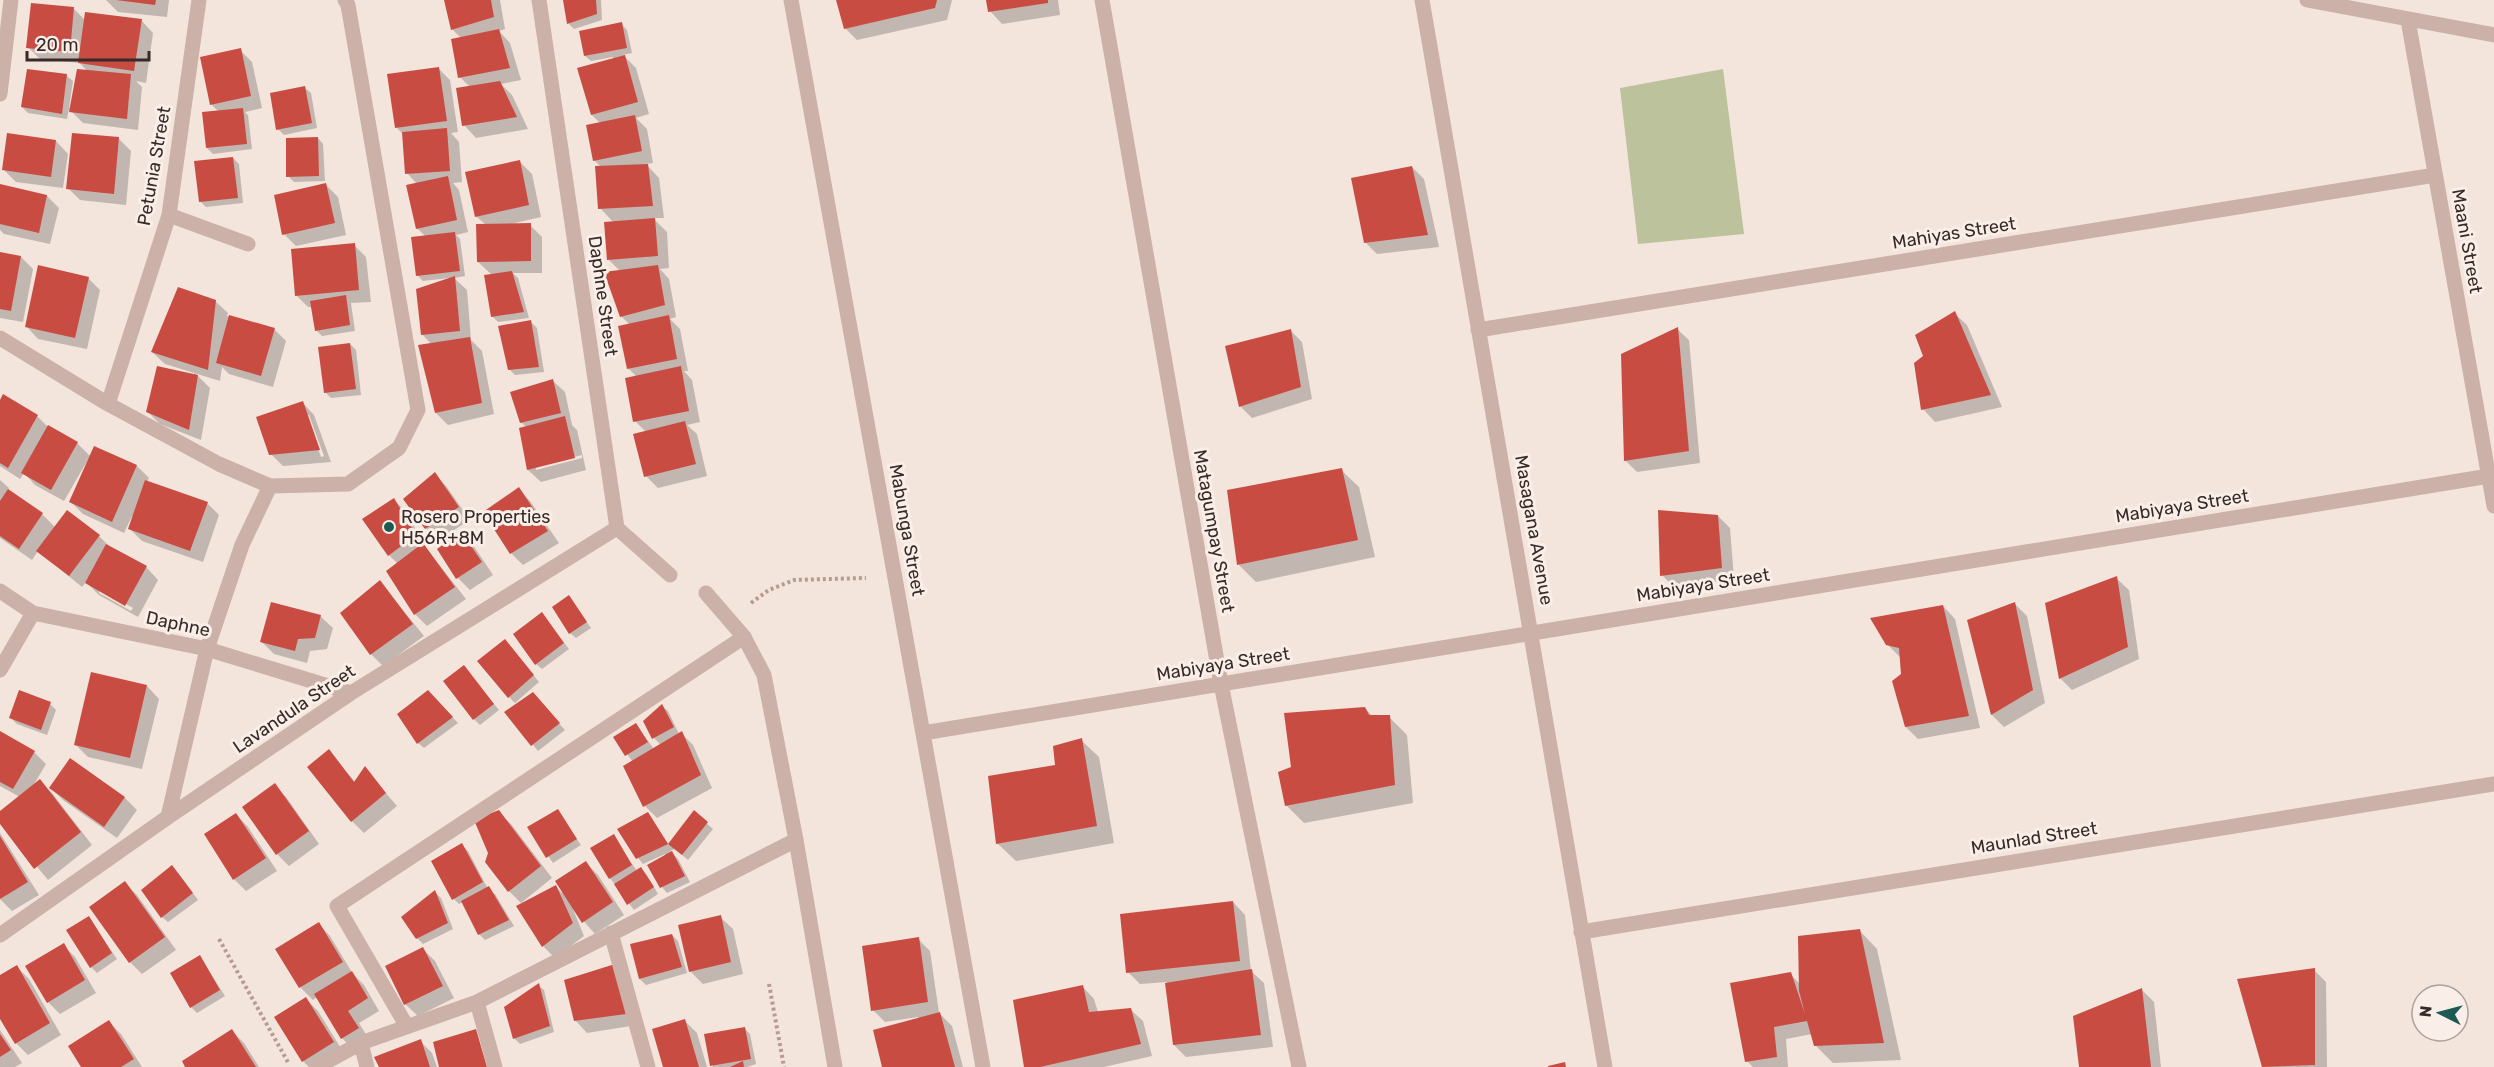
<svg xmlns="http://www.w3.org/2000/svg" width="2494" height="1067" viewBox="0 0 2494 1067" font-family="Rubik,sans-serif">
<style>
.green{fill:#bcc29b}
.shadow{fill:#0003;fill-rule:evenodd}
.building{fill:#c94c43}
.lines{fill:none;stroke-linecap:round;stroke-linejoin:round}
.path{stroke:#b79b91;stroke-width:4;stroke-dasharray:3 3;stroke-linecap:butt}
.lane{stroke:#cbb1a7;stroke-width:15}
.street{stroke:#cbb1a7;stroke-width:15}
.poi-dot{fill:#1c5a53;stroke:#faefe8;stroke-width:2}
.labels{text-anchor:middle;stroke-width:6;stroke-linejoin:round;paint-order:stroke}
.street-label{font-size:18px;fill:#372a28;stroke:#faefe8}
.poi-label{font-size:18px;fill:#372a28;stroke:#faefe8;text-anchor:start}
</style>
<rect width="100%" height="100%" fill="#f3e4dc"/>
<path class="green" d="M1723,69L1744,234L1638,244L1620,88Z"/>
<path class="shadow" d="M106,0H169L167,17L118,12Z
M446,0H500L505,29L499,31L510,43L521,80L501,84L512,95L528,129L476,138L464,125L470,87L460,77L461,38L453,30Z
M564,0H601L602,20L574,29L569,24Z
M838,0H952L947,20L857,40L845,28Z
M988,0H1058L1060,15L1002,24L990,11Z
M74,9L85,20H141L153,33L146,83L136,81L142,87L138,130L83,123L69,109L67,119L28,113L22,107L67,76L73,81L69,108H72L88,72L80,63L40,59L28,47Z
M621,24L627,30L632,53L623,55L636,68L649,114L636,118L647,129L653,163L646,164L659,178L664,218H653L667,232L669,268L660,269L669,279L676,317L670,319L680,329L688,371H684L692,380L700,422L687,425L697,434L707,476L658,488L646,476V432L635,421L637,377L628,368L630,325L621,316L620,271L609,260L614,223L600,208L601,167L594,160L601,124L592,115L613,59V57L591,61L585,56Z
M240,50L252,62L262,108L245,112L248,115L252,149L213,154L207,148L219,112L211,104Z
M438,68L450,80L458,132L451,133L459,142L462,182L453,183L459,190L468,232L456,235L460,239L465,276L454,278L467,290L471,340L482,351L494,414L448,425L436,413L432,345L422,334L449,278L423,281L417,275L426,237L417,228V184L407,173L404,135L397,128Z
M305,88L311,93L317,128L284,135L278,129Z
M318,138L323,144L325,181L294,182L288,176Z
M119,139L131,151L126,205L80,200L68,188Z
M56,141L68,154L63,188L16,182L4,170Z
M233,158L239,164L243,203L206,207L200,201Z
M519,161L532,174L541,217L511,224L530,225L542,237V273H513L518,278L529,318L498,322L492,316V275L478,262L486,225L476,216Z
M1412,167L1424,179L1439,247L1377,254L1365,242Z
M326,185L338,197L346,235L296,246L284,234Z
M0,187L47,196L59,208L50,244L4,234L0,230Z
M354,245L366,257L371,302L351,303L355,331L322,336L316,330L313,307H308L296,295Z
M0,253L21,257L33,269L23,322L0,318Z
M88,278L100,290L87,349L38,339L26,326Z
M215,301L228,313L227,316L274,329L286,341L273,387L229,374L222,367L220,381L165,364L152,352Z
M1954,313L1967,325L2002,407L1935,422L1923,409L1925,356Z
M531,322L537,328L544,372L515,375L509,369Z
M1677,329L1689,340L1700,463L1637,472L1625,460Z
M1290,330L1302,342L1312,399L1252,418L1240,406Z
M350,344L356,350L361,395L331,398L325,392Z
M195,373L210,388L201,440L160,424L147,411Z
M552,380L565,392L572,425L577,430L586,470L541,482L528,470L527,428L521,422ZM582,455V458L536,470V467Z
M4,396L37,416L48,427L77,443L90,456L64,501L35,485L24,473L20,479L0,466V403Z
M302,402L314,415L331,462L283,466L271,454ZM306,415H309L324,456L321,457Z
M95,448L137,466L149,478L147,482L207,503L219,515L203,562L142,541L130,529L134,517L132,516L124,533L83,514L71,502Z
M1341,470L1359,487L1375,557L1256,582L1239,565Z
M434,474L446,486L470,520L438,540L426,528L405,500Z
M0,480L9,488L8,490L42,514L56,528L99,536L110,547L146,567L158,580L138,617L99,595L86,582L82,587L38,551L32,560L0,538ZM99,589L133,608L131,611L99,593Z
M518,489L530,501L559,543L523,565L511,553Z
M394,500L406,512L426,548L466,599L427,626L415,614L388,571L398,564L389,555Z
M1718,516L1730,528L1734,579L1674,587L1662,575Z
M461,533L473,545L493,575L470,590L458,578L439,549Z
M2116,578L2129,590L2139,659L2072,690L2060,678L2047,604Z
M380,582L424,636L383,666L371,654Z
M569,597L591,628L576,638L570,633Z
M2015,604L2027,616L2045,703L2004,727L1992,715L1969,621Z
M1943,606L1955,619L1980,728L1918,739L1906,727L1900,657L1887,644Z
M542,614L569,649L542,669L536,664Z
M320,616L333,628L327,649L310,651L307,663L274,654L262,642Z
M510,646L539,682L515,703L509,697Z
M464,667L499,710L480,725L474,719Z
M147,686L159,699L142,769L88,757L75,744Z
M428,692L458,723L424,748L418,743Z
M538,700L565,730L538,751L506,712Z
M50,704L56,710L47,735L17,724L11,718Z
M662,706L668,711L679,734L681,733L693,745L712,788L657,818L645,806L633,762L615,738L636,725L654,749L661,745L654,738Z
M1365,708L1373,717H1389L1407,735L1413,803L1304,823L1286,805L1293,768Z
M0,732L34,752L46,764L33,786L40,781L52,793L92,845L48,880L0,822V813L20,797L0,786Z
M1081,740L1099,757L1114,843L1016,861L998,844L990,777L1056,766Z
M328,751L356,783L365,769L397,806L364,833L352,821Z
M70,760L125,798L137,810L117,838L63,800L51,788Z
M274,785L286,797L319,844L289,866L277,854Z
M557,811L581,845L553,863L529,828Z
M498,812L511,824L552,878L521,903L509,891Z
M694,812L713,829L688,860L675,849L670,851L678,859L690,882L667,893L662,887L665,854L643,864L638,858L648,814L669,845Z
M236,814L248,827L277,871L246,891L234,879Z
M0,833L39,895L12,911L0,899Z
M613,836L637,871L641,869L647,875L658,894L634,910L610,878Z
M462,845L468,851L488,889L495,894L514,926L485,940L479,934L463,902L459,904L454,899Z
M586,863L598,875L624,915L595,934L573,909L584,936L555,958L543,946L556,887L562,893Z
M178,873L198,900L168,922L162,917Z
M125,883L137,895L176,950L142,974L130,962Z
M435,892L441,898L453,929L423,944L417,938Z
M1233,902L1245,915L1251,971L1264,983L1273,1047L1186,1057L1174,1045L1167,982L1140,984L1128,972Z
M720,917L733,929L743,974L703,984L691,972Z
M89,918L117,959L97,973L91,967Z
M318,923L330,936L353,974L364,985L379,1011L359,1023L370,1041L354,1051L342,1038L317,997L313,1000L301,988L277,949Z
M1860,931L1877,949L1901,1060L1833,1063L1815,1045L1812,1034L1786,1039L1788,1067H1753L1747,1061L1790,974L1800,984Z
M672,935L678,941L687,973L646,985L640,979L632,945Z
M918,939L930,951L939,1013L952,1026L963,1067H884L919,1019L918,1017L885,1022L873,1010Z
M63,945L75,957L96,993L60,1014L48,1002Z
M423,949L435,961L454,998L418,1016L405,1004Z
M200,957L225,996L197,1013L191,1007Z
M614,966L637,1025L587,1033L575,1020Z
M17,967L29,979L61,1035L28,1055L16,1043L0,1016V977Z
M2314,970L2326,982L2327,1067H2263L2239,981Z
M538,985L544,990L554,1032L520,1044L514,1038Z
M1082,986L1094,999L1098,1012L1130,1009L1143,1021L1152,1056L1104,1067H1025Z
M2142,990L2154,1002L2161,1067H2080Z
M306,999L318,1011L345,1055L325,1067H309L303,1061Z
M685,1021L697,1033L707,1067H665Z
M109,1022L121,1034L142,1067H83Z
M744,1028L750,1034L756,1064L747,1067H713L706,1036Z
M0,1030L22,1063L15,1067H0Z
M232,1031L244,1043L259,1067H187Z
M420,1041L432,1053L437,1067H381Z"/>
<path class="building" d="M116,0H156L155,5Z
M444,0H491L494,17L451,30Z
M563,0H596L597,14L567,24Z
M836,0H937L935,8L844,29Z
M986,0H1048V3L988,12Z
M31,3L74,7L70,52L26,48Z
M85,12L142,19L134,71L78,63Z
M622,22L627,48L584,56L579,31Z
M499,29L510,68L458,78L451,39Z
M241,48L251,96L210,105L200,57Z
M625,55L638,102L591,115L577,68Z
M439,67L447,121L395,128L387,74Z
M27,69L67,74L62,114L21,107Z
M77,69L131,74L127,119L69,112Z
M500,81L517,117L462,126L456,88Z
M305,86L312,123L276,130L270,93Z
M243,108L247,144L206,148L202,112Z
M635,115L642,151L593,161L586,125Z
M447,128L450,171L405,174L402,132Z
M7,133L56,140L51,177L2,170Z
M72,133L119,137L114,194L66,189Z
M318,137L319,176L286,177V138Z
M233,157L238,198L199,202L194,161Z
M520,160L529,205L475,217L465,172Z
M648,164L653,206L598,209L595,166Z
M1412,166L1428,235L1364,243L1351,178Z
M448,176L457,220L416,229L406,185Z
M326,183L335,223L282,235L274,195Z
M0,184L47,195L39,233L0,224Z
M655,218L658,256L607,260L604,222Z
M531,223V261L477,262L476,224Z
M455,232L460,271L416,276L411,237Z
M355,243L359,290L295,296L291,249Z
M0,252L21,256L11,311L0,309Z
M38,265L89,277L75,338L25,327Z
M658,265L665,305L620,317L604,272Z
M512,271L524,312L491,317L484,275Z
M455,276L460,331L421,335L416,289Z
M178,287L216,300L208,370L151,352Z
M346,295L350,325L315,331L310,301Z
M1955,311L1991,395L1921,410L1914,363L1923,356L1915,335Z
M229,315L275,328L261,376L216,363Z
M669,315L677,359L627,369L618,326Z
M531,320L539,367L508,370L498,326Z
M1678,327L1689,451L1624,461L1621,354Z
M1291,329L1301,387L1239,407L1225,346Z
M470,337L482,403L435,413L418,345Z
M350,343L356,389L324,393L318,347Z
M157,366L198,375L189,430L146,412Z
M681,366L689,411L633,422L625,378Z
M553,379L561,413L520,423L510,392Z
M3,394L38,415L8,468L0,463V400Z
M303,401L320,450L269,455L256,417Z
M565,416L575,458L527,470L519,428Z
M685,421L696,464L644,477L633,434Z
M48,425L78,442L51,490L21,473Z
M94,446L137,465L112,522L69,502Z
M1342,468L1358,540L1237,565L1227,490Z
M435,472L459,507L425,529L403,499Z
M145,480L208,502L190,551L128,529Z
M519,487L548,531L510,554L483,512Z
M8,489L43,513L19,549L0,536V501Z
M394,498L416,535L388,556L362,519Z
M67,510L100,535L69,576L36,551Z
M1658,510L1718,515L1722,568L1660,576Z
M461,531L482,562L456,579L437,549Z
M423,543L455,587L414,615L386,571Z
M106,544L147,566L125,606L85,583Z
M2117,576L2128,647L2059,679L2045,603Z
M380,580L413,624L370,655L340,613Z
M569,595L587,622L569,634L552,607Z
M271,602L321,615L315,638L298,639L295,651L260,642Z
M2015,602L2033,690L1991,715L1967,620Z
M1943,605L1969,716L1905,727L1892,681L1901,674L1899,648L1886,645L1870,618Z
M542,612L564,643L535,665L513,634Z
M505,639L534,675L508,698L477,661Z
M464,665L494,704L473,720L443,681Z
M91,672L147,685L130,758L74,745Z
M19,690L51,702L41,730L9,718Z
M428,690L453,717L417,744L397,714Z
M533,692L560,723L531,746L504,712Z
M662,704L674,727L652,739L643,721Z
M1365,707L1369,715H1390L1395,785L1285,806L1278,772L1291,767L1284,713Z
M636,723L648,742L625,756L613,737Z
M0,731L35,751L13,789L0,782Z
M682,731L701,775L643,807L623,766Z
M1082,738L1097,826L996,844L988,776L1055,765L1053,746Z
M329,749L354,782L365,766L386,793L351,822L307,767Z
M70,758L125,797L104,827L49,788Z
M40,779L81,832L34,869L0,824V811Z
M275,783L309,831L276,855L242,807Z
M558,809L577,839L546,858L527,827Z
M499,810L541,866L508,892L485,862L488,853L474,820Z
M694,810L708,822L682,855L668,844Z
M648,812L668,844L636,859L617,829Z
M236,813L266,858L233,880L204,834Z
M614,834L632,865L609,879L590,848Z
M0,836L28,882L0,899Z
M462,843L483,882L452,900L431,861Z
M672,851L685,876L660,888L647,865Z
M586,861L613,902L582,923L555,881Z
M172,865L193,893L161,918L141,890Z
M641,867L654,887L627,905L614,884Z
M125,881L165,937L129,963L89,907Z
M556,885L573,923L542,947L516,906Z
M489,886L509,920L478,935L461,901Z
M435,890L448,923L416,939L401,917Z
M1233,901L1240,961L1126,973L1120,914Z
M721,915L731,962L689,972L678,925Z
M89,916L112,953L90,968L66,930Z
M319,922L343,962L299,988L275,949Z
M1860,929L1884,1043L1814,1046L1807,1021L1774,1027L1777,1057L1745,1062L1730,983L1791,972L1805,1014L1799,991L1798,936Z
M672,934L682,967L639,979L630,944Z
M919,937L928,1002L871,1011L862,946Z
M64,943L85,980L47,1003L25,966Z
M423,947L443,986L404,1005L385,966Z
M200,955L220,990L190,1008L170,973Z
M615,964L626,1014L574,1021L564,980Z
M17,965L50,1023L15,1044L0,1019V975Z
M2315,968V1065L2262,1067L2237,979Z
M1252,969L1261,1035L1173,1045L1165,983Z
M352,971L368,998L348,1011L359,1028L341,1039L314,994Z
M539,983L550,1026L513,1039L504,1007Z
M1083,985L1089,1012L1131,1008L1141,1044L1040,1067H1024L1013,1000Z
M2142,988L2151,1067H2079L2073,1016Z
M306,997L334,1042L302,1062L274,1017Z
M940,1012L955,1067H882L873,1030Z
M685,1019L699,1067H663L652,1029Z
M109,1020L134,1059L121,1067H81L68,1046Z
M745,1027L751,1059L710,1066L704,1034Z
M232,1029L256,1067H185L182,1061Z
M476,1029L487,1067H439L433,1042Z
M0,1034L11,1050L0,1057Z
M421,1039L430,1067H379L374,1057Z
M743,1061L744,1067H730Z
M1565,1062L1566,1067H1548V1066Z"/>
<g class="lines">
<path class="path" d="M751,603L769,590L794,580L866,578
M219,939L289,1064
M769,984L784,1067"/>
<path class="lane" d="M406,1025L337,906L744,637"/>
<path class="street" d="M539,0L617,528L670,575
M791,0L983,1067
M1102,0L1221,684L1299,1067
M1422,0L1605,1067
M2307,0L2494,35
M2408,20L2494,506
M0,94L11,0
M169,215L248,244
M1478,330L2435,175
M0,338L108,404L219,464L270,486L348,484L399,448L418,410L348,5L345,0
M108,404L169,215L199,0
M0,591L33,613L207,649L351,693
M706,593L744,637L764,675L796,840L835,1067
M0,670L33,613
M923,733L2489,476
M168,817L207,649L242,545L270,486
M1581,932L2494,784
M611,933L648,1067
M0,935L168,817L351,693L617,528
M477,1002L495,1067
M361,1043L367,1067
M317,1067L361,1043L477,1002L796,840"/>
</g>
<circle class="poi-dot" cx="389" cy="527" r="6"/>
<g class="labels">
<g class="street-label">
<text transform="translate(154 166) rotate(-80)" y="6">Petunia Street</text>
<text transform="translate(1954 233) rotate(-9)" y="6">Mahiyas Street</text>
<text transform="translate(2467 241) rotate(80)" y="6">Maani Street</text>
<text transform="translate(603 296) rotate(82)" y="6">Daphne Street</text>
<text transform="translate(2182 506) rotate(-9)" y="6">Mabiyaya Street</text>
<text transform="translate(907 530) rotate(80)" y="6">Mabunga Street</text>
<text transform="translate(1534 530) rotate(80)" y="6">Masagana Avenue</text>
<text transform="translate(1214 531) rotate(80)" y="6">Matagumpay Street</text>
<text transform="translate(1703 585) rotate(-9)" y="6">Mabiyaya Street</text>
<text transform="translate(178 624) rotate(12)" y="6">Daphne</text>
<text transform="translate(1223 664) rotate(-9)" y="6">Mabiyaya Street</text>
<text transform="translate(294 709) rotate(-34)" y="6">Lavandula Street</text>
<text transform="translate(2034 838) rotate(-9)" y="6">Maunlad Street</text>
</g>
<g class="poi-label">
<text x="401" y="523">Rosero Properties<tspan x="401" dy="21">H56R+8M</tspan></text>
</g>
</g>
<g transform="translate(2440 1013) rotate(276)"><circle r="28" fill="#faefe8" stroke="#aca09b" stroke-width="1.5"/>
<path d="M0-4.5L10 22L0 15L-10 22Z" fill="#1c5a53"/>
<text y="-9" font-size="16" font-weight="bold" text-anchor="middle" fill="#372a28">N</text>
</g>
<path d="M27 51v9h122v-9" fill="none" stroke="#372a28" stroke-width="3"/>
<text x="36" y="51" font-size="18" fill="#372a28" stroke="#faefe8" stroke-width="4.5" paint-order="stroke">20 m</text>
</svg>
